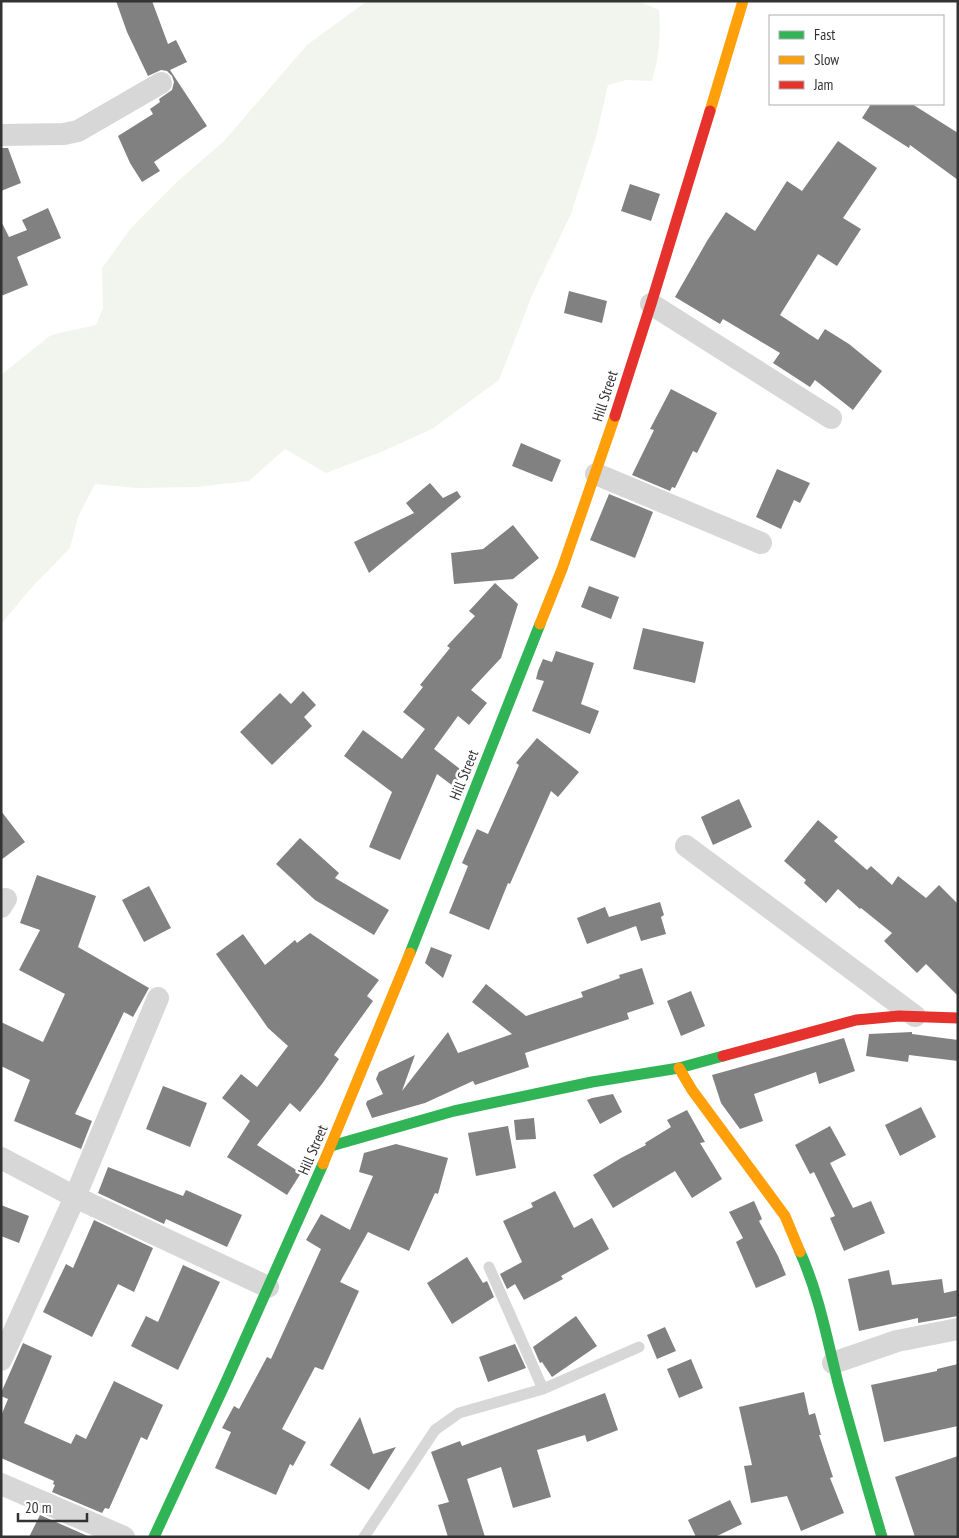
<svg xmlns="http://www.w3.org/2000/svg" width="959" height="1538" viewBox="0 0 959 1538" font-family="'PT Sans Narrow',sans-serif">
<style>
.green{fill:#f1f5ed}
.building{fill:#818181}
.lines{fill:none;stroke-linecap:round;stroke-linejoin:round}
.lane{stroke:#d7d7d7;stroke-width:11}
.street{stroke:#d7d7d7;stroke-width:22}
.fast{stroke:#30b455;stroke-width:11}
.slow{stroke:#ff9f0a;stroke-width:11}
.jam{stroke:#e5322d;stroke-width:11}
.labels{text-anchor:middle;stroke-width:5;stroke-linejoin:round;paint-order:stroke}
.street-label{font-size:15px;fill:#333;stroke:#fff}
</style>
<rect width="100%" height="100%" fill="#fff"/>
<path class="green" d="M367,1H638L659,10C661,35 659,58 652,81L626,80L608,85L596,137L571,214L533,293L499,380L432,429L381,452L326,473L285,449L249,481L196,487L137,488L95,484L78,517L70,548L33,586L1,624V375L51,335L96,325L103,308L102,268L131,228L178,181L224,141L307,45Z"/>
<path class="building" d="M116,1H152L168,44L176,40L187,62L170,70L207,126L154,162L160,171L142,182L130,163L118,136L153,114L150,109L160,102L159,99L172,90L174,82L172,76L167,71L161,70L148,76L127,32Z
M871,104H912L958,133V180L910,145L909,148L862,118Z
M838,141L877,168L843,218L861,229L837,266L818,254L780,315L818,340L825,329L849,344L882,371L853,410L815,380L810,387L773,363L780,353L723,319L720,324L675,297L707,241L726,212L755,231L787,181L802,191Z
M1,148H8L21,183L1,191Z
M630,184L660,194L651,221L621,211Z
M48,208L61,238L17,257L28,285L1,296V221L9,237L27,230L22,220Z
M569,291L607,301L602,323L564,313Z
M671,389L717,413L697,453L693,451L675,488L672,487L670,491L632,475L654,430L650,429Z
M521,443L561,460L552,482L512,466Z
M777,469L810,483L800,503L794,500L781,529L756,517Z
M430,483L443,498L457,491L461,497L369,573L354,542L414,513L406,503Z
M609,494L653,512L635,558L590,540Z
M513,525L539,558L513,579L454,584L451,553L483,549Z
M495,583L518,604L501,658L471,690L487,703L469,725L458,716L434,749L464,772L453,786L437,774L400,860L369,847L392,792L344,756L363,730L402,759L425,729L403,712L423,687L420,685L450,648L447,646L475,616L469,611Z
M589,586L619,597L611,619L581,607Z
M643,628L704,642L695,683L633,669Z
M556,651L594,663L581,704L599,711L590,734L532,711L544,681L536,679L538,671L543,659L552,662Z
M303,691L316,705L304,717L312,726L272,765L240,732L280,693L291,704Z
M537,738L579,772L558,797L551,791L510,884L508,883L489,930L449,913L468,866L462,863L477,829L488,834L519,765L516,763Z
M739,799L752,827L713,845L701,817Z
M1,811L25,842L1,860Z
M818,820L838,837L834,841L867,870L871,866L892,885L898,876L926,898L939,885L958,904V996L926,964L917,973L884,941L892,933L861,908L860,909L838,889L826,903L804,883L806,880L784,861Z
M300,838L339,873L335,878L389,910L374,935L315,900L276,864Z
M37,875L96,896L78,947L149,988L133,1017L124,1012L75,1114L92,1121L81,1149L14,1121L30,1080L1,1066V1022L43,1042L65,994L19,970L40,930L20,923Z
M149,886L171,928L144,942L122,900Z
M660,902L664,915L661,917L666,934L641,941L636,926L587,944L577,918L605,907L609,917Z
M310,933L379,980L367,996L373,1001L334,1055L339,1059L322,1084L300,1112L290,1103L257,1145L301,1173L287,1195L227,1157L250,1121L222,1098L241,1074L257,1087L288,1046L268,1028L216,954L243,934L265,965L295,940L297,943Z
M431,947L452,955L443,978L425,963Z
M642,968L654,1004L627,1013L629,1019L525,1053L529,1067L475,1085L473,1081L425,1103L372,1118L366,1104L367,1101L383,1094L376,1079L379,1072L415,1055L402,1091L448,1032L458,1053L512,1034L472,1002L486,984L526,1016L583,997L581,992L620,978L619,975Z
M691,991L705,1026L681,1036L667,1001Z
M912,1032V1034L958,1040V1061L909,1055L908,1062L866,1056L869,1034Z
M844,1038L855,1071L819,1084L816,1072L754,1094L763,1121L740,1129L721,1103L712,1075Z
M163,1086L207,1103L190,1147L146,1129Z
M613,1094L622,1112L600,1124L587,1100L592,1098Z
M921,1107L936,1137L900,1156L885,1125Z
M687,1110L705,1142L700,1143L722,1179L692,1198L675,1171L613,1208L593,1175L621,1158L646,1145L645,1143L671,1127L667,1120Z
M534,1118L536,1139L516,1140L514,1120Z
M508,1126L516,1168L476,1176L468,1133Z
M830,1126L846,1155L830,1163L853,1208L871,1201L885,1233L844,1251L830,1218L835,1216L814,1172L810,1174L795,1145Z
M396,1144L448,1158L438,1194L435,1193L409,1251L368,1232L340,1282L359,1291L323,1370L315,1367L282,1429L306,1442L293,1466L290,1464L276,1495L215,1468L231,1432L222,1428L234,1406L239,1409L267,1357L271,1359L321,1249L306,1240L321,1214L350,1230L373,1176L359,1172L364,1153Z
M108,1167L183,1196L186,1190L242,1215L227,1247L166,1219L164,1224L98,1193Z
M555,1191L574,1228L592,1218L609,1249L561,1276L563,1279L524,1300L515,1284L507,1289L500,1274L522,1262L503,1221L533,1207L531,1203Z
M754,1201L762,1219L759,1221L778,1256L786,1275L756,1288L736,1242L743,1238L729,1212Z
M1,1205L29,1216L19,1243L1,1236Z
M94,1220L153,1248L134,1292L118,1284L92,1337L43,1312L66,1264L73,1268Z
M467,1257L483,1283L487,1281L494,1297L452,1324L427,1283Z
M183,1265L220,1282L178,1370L131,1346L146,1316L158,1322Z
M889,1270L892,1285L942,1279L944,1293L958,1290V1316L918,1323V1318L859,1331L848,1279Z
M576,1316L597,1346L552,1377L542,1362L540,1363L533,1347Z
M665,1327L676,1351L657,1359L647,1335Z
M23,1343L52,1356L24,1423L71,1444L76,1434L86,1439L114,1381L163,1405L147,1440L141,1437L109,1509L105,1508L102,1513L52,1492L55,1485L53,1484L54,1481L1,1458V1416L8,1399L1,1396V1393Z
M515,1344L526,1368L488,1382L479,1357Z
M691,1359L703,1388L679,1398L667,1369Z
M958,1364V1426L884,1442L871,1385L937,1371V1369Z
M804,1392L809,1415L815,1413L821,1435H819L833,1477L830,1478L844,1513L801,1531L787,1496L751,1503L744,1466L752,1465L739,1407Z
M605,1393L618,1430L587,1442L585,1435L537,1450L551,1497L513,1508L501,1467L467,1479L485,1537H448L438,1505L449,1502L431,1452L460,1441L462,1446Z
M360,1417L373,1454L396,1447L369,1490L330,1465Z
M958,1456V1537H915L895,1477Z
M730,1500L742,1524L715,1537H696L688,1520Z
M40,1515L90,1537H29Z"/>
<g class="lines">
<path class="lane" d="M489,1267L543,1389
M364,1537L435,1430L459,1413L543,1389L639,1347"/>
<path class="street" d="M1,135L64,134L78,131L161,83
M651,304L831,418
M596,474L761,543
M686,846L915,1016
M1,907L6,899
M1,1158L75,1197L268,1287
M1,1360L75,1197L158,998
M833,1363L897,1341L958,1329
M1,1484L124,1537"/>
<path class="fast" d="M410,953L540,624
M331,1146L454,1111L592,1082L679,1068L723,1056
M800,1252C819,1294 827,1339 838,1383C852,1435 867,1486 882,1537
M154,1537L225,1384L323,1164"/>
<path class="slow" d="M710,111L743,1
M540,624L562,569L615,416
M679,1068L692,1090L785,1216L800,1252
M323,1164L410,953"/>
<path class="jam" d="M615,416L651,304L710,111
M723,1056L856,1020L899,1016L958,1018"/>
</g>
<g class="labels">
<g class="street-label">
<text transform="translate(605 396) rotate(-72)" y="5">Hill Street</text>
<text transform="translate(464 775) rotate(-68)" y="5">Hill Street</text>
<text transform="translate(313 1150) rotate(-67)" y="5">Hill Street</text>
</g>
</g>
<rect width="959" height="1538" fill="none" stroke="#333333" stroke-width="5"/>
<rect x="769" y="15" width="175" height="90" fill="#ffffff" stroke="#adadad"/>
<rect x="779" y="31" width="25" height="8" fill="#30b455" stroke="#adadad"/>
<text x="814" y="40" font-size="15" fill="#333333">Fast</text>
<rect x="779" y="56" width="25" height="8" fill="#ff9f0a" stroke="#adadad"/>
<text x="814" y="65" font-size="15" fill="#333333">Slow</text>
<rect x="779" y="81" width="25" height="8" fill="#e5322d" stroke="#adadad"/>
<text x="814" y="90" font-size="15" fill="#333333">Jam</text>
<path d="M18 1513v8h69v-8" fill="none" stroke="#333333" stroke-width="2.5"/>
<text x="25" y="1513" font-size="15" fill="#333333" stroke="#ffffff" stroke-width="4" paint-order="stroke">20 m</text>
</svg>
